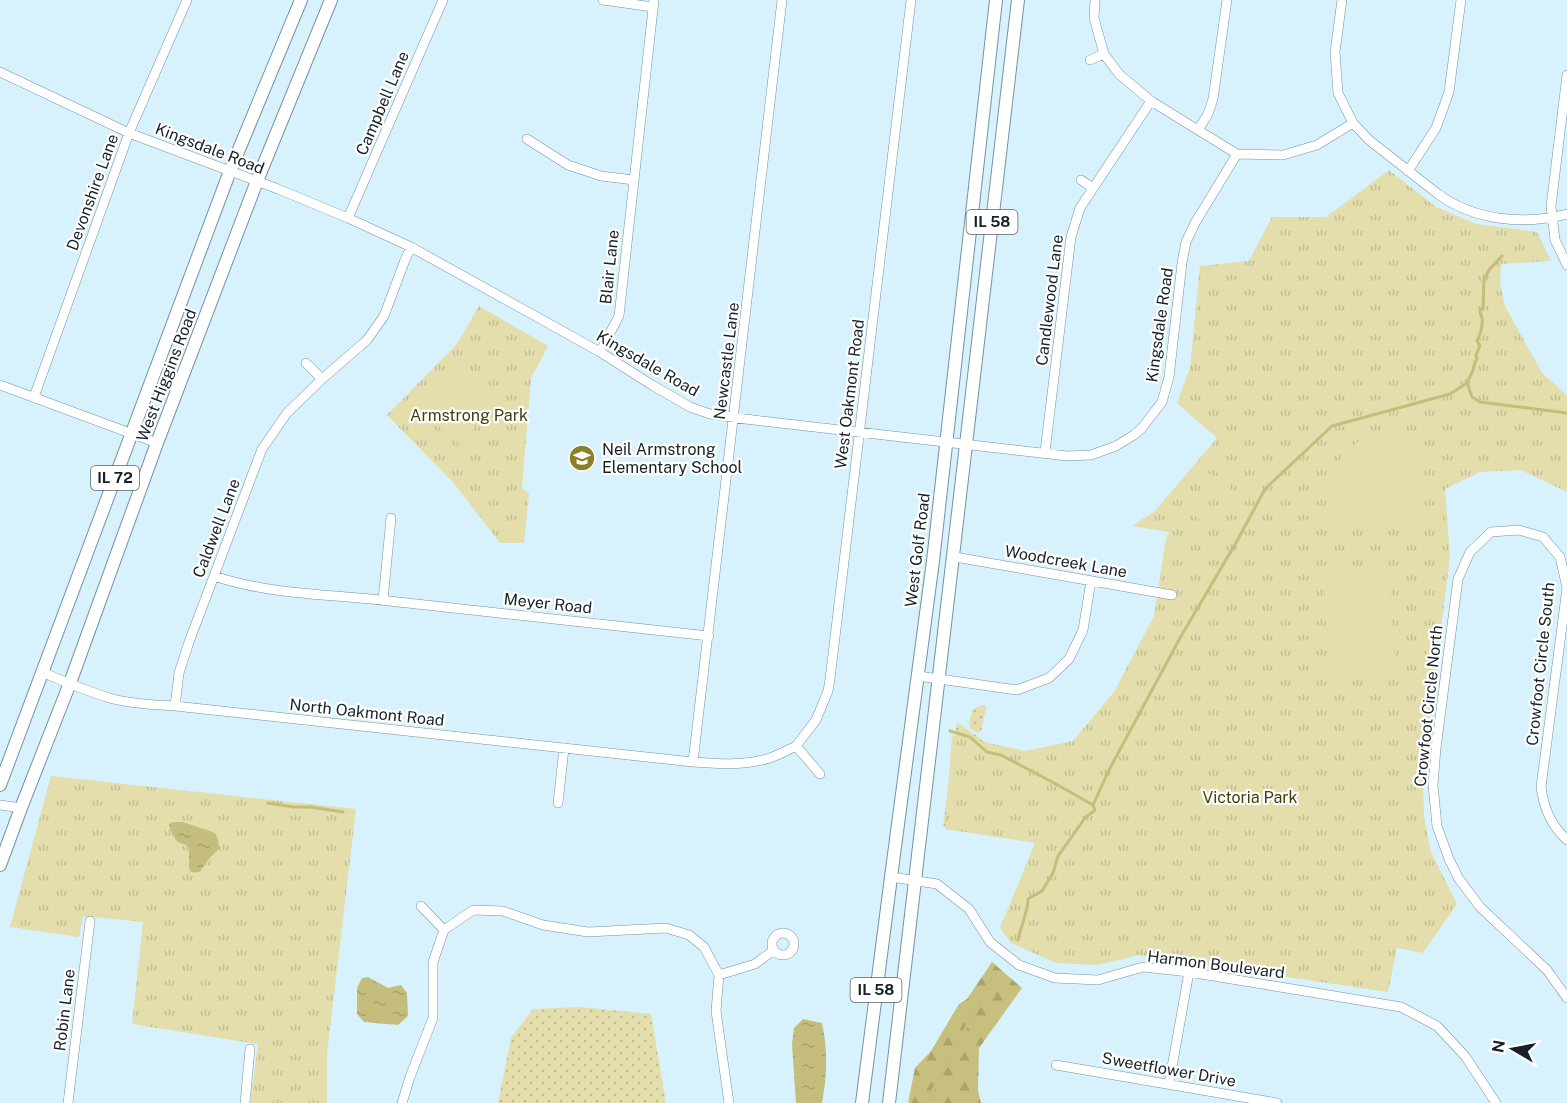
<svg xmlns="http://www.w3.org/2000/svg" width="1567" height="1103" viewBox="0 0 1567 1103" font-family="'Public Sans',sans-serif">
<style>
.grass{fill:url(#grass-dots)}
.forest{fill:url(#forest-firs)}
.park{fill:url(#park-tufts)}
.pitch{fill:#e3deac}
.water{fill:url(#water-ripples)}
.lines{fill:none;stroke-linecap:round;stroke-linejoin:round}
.stream{stroke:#c5bd7c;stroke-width:3}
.minor-casing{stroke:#74939f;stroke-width:10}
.major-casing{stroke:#74939f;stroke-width:14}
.minor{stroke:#fff;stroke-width:9}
.major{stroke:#fff;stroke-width:12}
.labels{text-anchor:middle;stroke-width:4.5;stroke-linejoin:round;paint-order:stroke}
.shield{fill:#fff;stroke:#5c6468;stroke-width:1.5}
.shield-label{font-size:15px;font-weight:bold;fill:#162227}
.street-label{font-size:16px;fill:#162227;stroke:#fff}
.park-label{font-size:16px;fill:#433d07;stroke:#fff}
.poi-label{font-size:16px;fill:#162227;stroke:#fff;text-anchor:start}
</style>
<defs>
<pattern id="grass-dots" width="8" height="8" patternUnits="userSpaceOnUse" patternTransform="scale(1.5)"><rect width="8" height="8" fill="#e3deac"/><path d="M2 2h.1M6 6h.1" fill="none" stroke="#c2be94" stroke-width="1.8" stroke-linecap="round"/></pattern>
<pattern id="forest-firs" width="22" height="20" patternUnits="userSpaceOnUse" patternTransform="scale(1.5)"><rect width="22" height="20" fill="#c7bf7d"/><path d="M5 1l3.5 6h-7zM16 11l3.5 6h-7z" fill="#aaa46c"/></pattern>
<pattern id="park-tufts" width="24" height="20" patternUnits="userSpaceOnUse" patternTransform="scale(1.5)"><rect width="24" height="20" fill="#e3deac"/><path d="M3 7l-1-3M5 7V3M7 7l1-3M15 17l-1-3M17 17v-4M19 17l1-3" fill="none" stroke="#c2be94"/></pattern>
<pattern id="water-ripples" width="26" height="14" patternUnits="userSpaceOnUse" patternTransform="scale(1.5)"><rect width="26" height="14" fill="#c5bd7c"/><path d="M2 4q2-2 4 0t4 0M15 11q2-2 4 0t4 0" fill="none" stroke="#a8a26b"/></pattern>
</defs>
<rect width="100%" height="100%" fill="#d7f2fc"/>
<path class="grass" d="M985,705L986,708L981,731L977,733L970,728L969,725L972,711L976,707Z
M957,722L992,747L957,827L943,826Z
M580,1007L651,1014L666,1103H498L511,1038L533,1009Z"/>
<path class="forest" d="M992,962L1022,988L979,1048L978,1091L981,1103H908L915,1068L931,1051L959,1004L967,999Z"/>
<path class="park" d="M1389,170L1436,207L1476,224L1537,232L1551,261L1501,264L1500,283L1505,306L1542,373L1567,395V492L1521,470L1480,472L1445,489L1450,557L1423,772L1424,816L1431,852L1457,904L1423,953L1397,948L1388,992L1139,955L1098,965L1056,963L1011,943L1000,928L1035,843L945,829L952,735L1025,751L1073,741L1114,692L1154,616L1166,538L1169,532L1132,526L1155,511L1217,438L1177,403L1190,368L1200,266L1249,261L1272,217H1326Z
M479,306L548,346L531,378L522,488L529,494L524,543H500L453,482L387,415L457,344Z
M51,776L356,809L327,1054V1103H250L258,1044L132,1024L143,922L83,916L79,937L10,927Z"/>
<path class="pitch" d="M459,368L477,385L483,408L473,429L461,445L418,409Z
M1416,436L1422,521L1330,524L1331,488L1341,457L1363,437Z
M1214,457L1218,460L1220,457L1245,475L1243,478L1247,481L1242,487L1239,485L1237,487L1212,469L1213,466L1210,463Z
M1203,472L1207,475L1209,473L1234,491L1232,494L1236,496L1231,503L1227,500L1225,503L1200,484L1202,481L1198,479Z
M1199,499L1221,515L1211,528L1189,512Z
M1389,568L1395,672L1330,676L1323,572Z"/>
<path class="water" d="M173,822H183L215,833L218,839L219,849C215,853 210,857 207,861C201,869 203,874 191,872L189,868V847C185,843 180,844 177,841C173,837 170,829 169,824Z
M368,977L388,988L401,985L407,993L408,1016L398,1025L364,1022L357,1014V988L362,978Z
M803,1019L822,1023C828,1050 827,1076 822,1103H796L792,1044L794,1028Z"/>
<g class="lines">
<path class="stream" d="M1467,383L1472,397L1480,402L1567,413
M950,731L970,737L987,752L1001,755L1056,784L1093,805
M268,803L293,807H310L343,812
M1018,940C1020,929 1029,908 1028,899L1042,891L1053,873L1058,856L1085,818L1095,810L1093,805L1109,770L1180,638L1237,541L1265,489L1332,426L1450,394L1467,383C1468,378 1472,375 1473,370C1475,365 1473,363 1477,359L1476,355L1480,346L1477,341C1480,335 1483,325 1482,318C1481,315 1480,313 1480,310L1483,308L1484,279L1489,270L1502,256
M926,1103L989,984L997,972"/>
<defs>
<path id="minor" d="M603,0L653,7
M1095,0L1094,18L1104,54L1119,74L1151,101L1237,154L1283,155L1317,145L1353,123
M1342,0L1335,52L1338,93L1353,123L1369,140L1438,194C1475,221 1523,225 1567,214
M1090,60L1104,54
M0,72L129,133L278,189L348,218L411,247L600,352L652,385L690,407L710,414L745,419L1067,456L1091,455L1116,446L1134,435L1142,428L1162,402L1169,377L1182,263L1186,242L1195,223L1237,154
M1567,75L1551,206L1555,240L1567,265
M1198,130L1208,114L1213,99L1227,0
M527,139L568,165L601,176L634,180
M1408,171L1436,128L1449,92L1461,0
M1081,180L1093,188
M348,218L443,0
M600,352L619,316L654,0
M306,363L322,379
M0,385L157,443
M34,397L129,133L187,0
M1045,452L1071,237L1080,208L1151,101
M955,557L1172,595
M214,576C270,595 330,594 389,601C495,613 602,624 709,636
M383,600L391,518
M42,672C65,682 89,692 113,699C133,704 154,705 175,706L693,762C719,764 745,766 770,758C779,755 787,750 796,746
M918,676L1017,690L1049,678L1069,659L1083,630L1091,581
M175,706L179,673L189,642L262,449L287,413L322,379L367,340L384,316L405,260L411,247
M693,762L782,0
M820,774L796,746L816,720L828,691L830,679L911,0
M558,803L564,748
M0,805L21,808
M1567,840C1551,825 1544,809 1541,787L1567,588L1560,557L1543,537L1519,530L1491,532L1470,552L1458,579L1436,748L1433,785L1437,826L1449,859L1459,879L1480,907L1547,970L1567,998
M891,877L937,884L969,909L990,942L1019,965L1055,978L1098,980L1143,967L1189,972L1401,1007L1437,1026L1465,1056L1496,1103
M421,906L444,930
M772 944a11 11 0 1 1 22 0a11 11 0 1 1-22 0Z
M719,975L755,964L774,950
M1056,1065L1277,1103
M1169,1084L1189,972
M68,1103L90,921
M245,1103L250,1049
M402,1103L410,1077L433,1018V962L444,930L473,910L503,911L543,925L588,932L666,928L689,935L704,947L719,975L716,1011L729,1103"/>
<path id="major" d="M0,785L230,171L301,0
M0,865L21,808L70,683L157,443L257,181L331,0
M862,1103L891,877L933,561L996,0
M889,1103C934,736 975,368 1018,0"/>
</defs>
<use href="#minor" class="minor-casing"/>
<use href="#major" class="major-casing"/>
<use href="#minor" class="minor"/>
<use href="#major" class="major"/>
</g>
<defs>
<symbol id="school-disc" viewBox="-11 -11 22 22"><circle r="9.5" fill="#8b8028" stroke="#fff"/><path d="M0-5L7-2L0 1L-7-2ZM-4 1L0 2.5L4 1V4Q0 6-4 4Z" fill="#fff"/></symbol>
</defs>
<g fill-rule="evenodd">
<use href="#school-disc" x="567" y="443" width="30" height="30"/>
</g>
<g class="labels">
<g class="shield">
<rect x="966.5" y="210" width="51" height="24" rx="4.5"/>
<rect x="91" y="466" width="48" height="24" rx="4.5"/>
<rect x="850.5" y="978" width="51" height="24" rx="4.5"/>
</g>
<g class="shield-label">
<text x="992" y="227">IL 58</text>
<text x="115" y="483">IL 72</text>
<text x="876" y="995">IL 58</text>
</g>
<g class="street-label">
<text transform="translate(382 103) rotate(-67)" y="6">Campbell Lane</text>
<text transform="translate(210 148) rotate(21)" y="6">Kingsdale Road</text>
<text transform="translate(92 192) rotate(-70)" y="6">Devonshire Lane</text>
<text transform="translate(609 267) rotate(-84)" y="6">Blair Lane</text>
<text transform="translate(1049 300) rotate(-83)" y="6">Candlewood Lane</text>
<text transform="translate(1159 325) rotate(-82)" y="6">Kingsdale Road</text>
<text transform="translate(726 361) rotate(-83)" y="6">Newcastle Lane</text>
<text transform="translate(648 363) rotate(30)" y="6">Kingsdale Road</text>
<text transform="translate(166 375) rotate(-69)" y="6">West Higgins Road</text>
<text transform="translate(849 394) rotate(-83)" y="6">West Oakmont Road</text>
<text transform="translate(216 528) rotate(-69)" y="6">Caldwell Lane</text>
<text transform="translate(917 550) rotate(-83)" y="6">West Golf Road</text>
<text transform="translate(1066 561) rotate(10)" y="6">Woodcreek Lane</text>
<text transform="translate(548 603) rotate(6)" y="6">Meyer Road</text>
<text transform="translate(1540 664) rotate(-84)" y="6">Crowfoot Circle South</text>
<text transform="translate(1428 706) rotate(-84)" y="6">Crowfoot Circle North</text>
<text transform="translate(367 712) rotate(6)" y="6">North Oakmont Road</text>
<text transform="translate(1216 964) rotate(7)" y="6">Harmon Boulevard</text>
<text transform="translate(64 1010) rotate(-83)" y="6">Robin Lane</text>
<text transform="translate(1169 1069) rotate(10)" y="6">Sweetflower Drive</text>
</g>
<g class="park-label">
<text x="469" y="421">Armstrong Park</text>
<text x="1250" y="803">Victoria Park</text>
</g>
<g class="poi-label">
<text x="602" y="455">Neil Armstrong<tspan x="602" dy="18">Elementary School</tspan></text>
</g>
</g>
<g transform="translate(1513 1049) rotate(280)" stroke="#ffffff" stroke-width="4.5" paint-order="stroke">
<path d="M0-4.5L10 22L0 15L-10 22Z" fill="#162227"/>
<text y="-9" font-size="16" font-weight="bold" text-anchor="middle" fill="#162227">N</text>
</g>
</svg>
